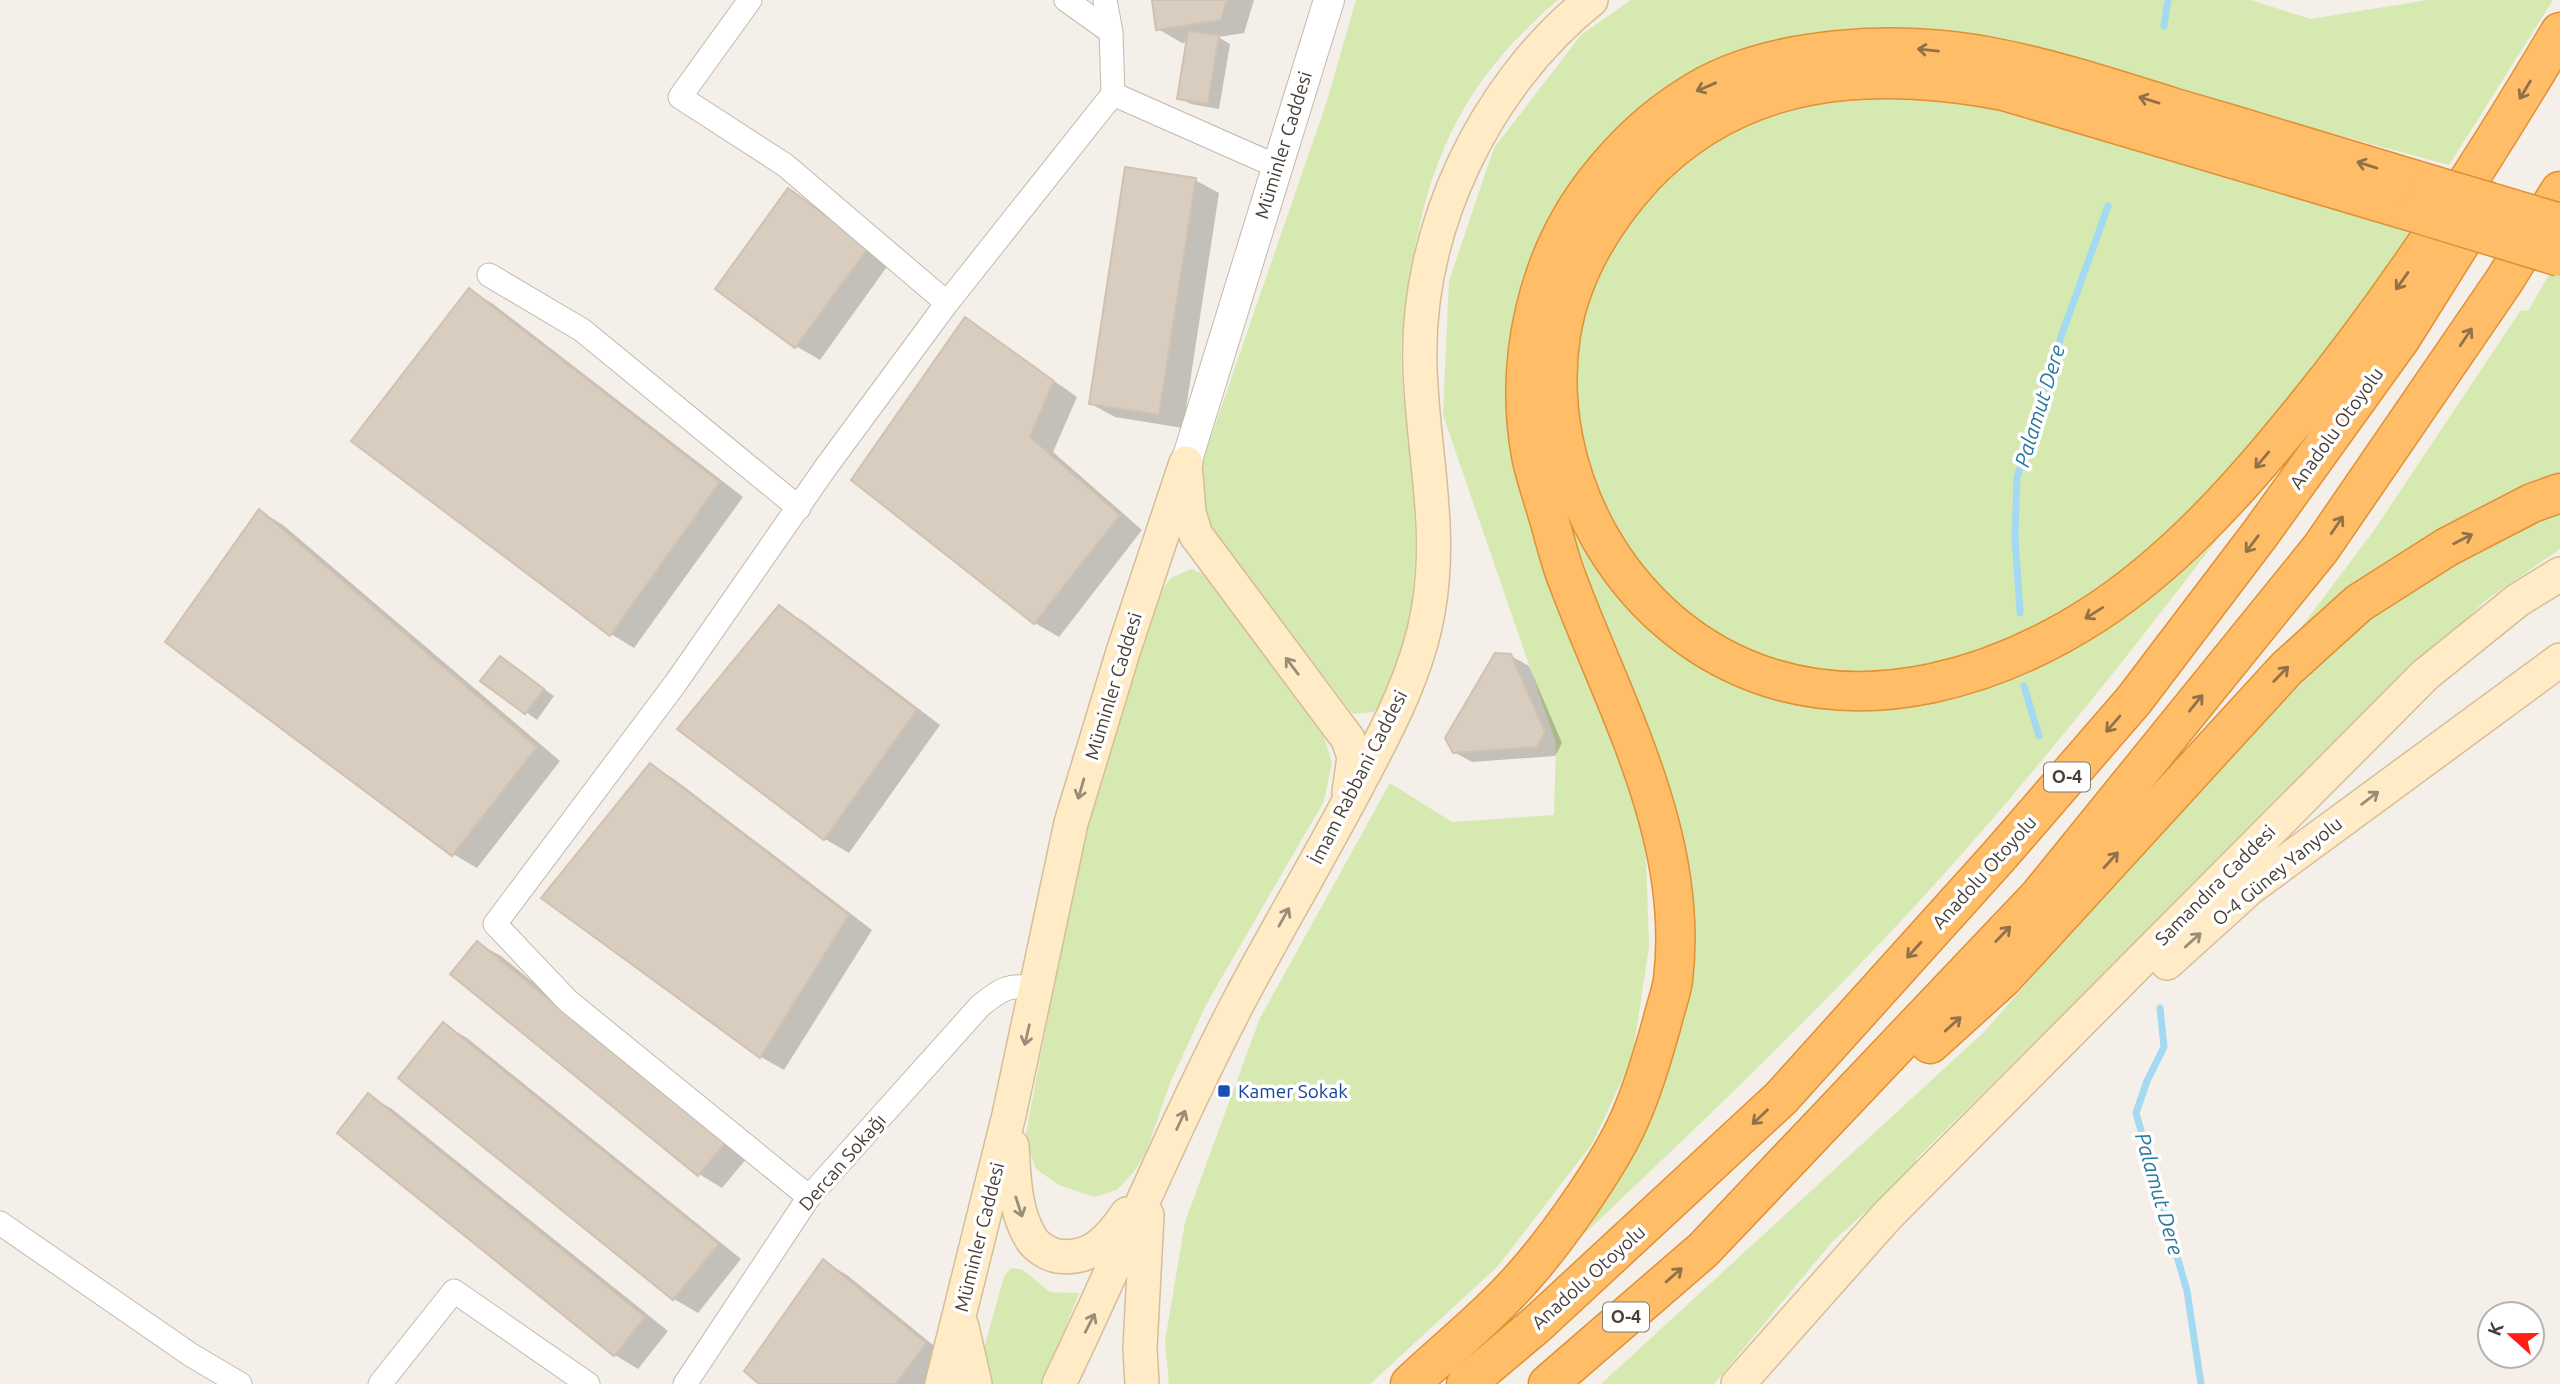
<svg xmlns="http://www.w3.org/2000/svg" width="2560" height="1384" viewBox="0 0 2560 1384" font-family="Ubuntu,sans-serif">
<style>
.green{fill:#d5e9b0}
.shadow{fill:#0003}
.lines{fill:none;stroke-linecap:round;stroke-linejoin:round}
.stream{stroke:#a3daf2;stroke-width:7}
.building{fill:#d9cdc0;stroke:#d1c1b0;stroke-width:2}
.minor-casing{stroke:#c3b9ad;stroke-width:25}
.tertiary-casing{stroke:#c3b9ad;stroke-width:32}
.secondary-casing{stroke:#d5be97;stroke-width:36}
.motorway-casing{stroke:#e19035;stroke-width:41}
.minor{stroke:#fff;stroke-width:23}
.tertiary{stroke:#fff;stroke-width:30}
.secondary{stroke:#ffecc7;stroke-width:33}
.motorway{stroke:#ffbd68;stroke-width:38}
.motorway-bridge-casing{stroke:#e19035;stroke-width:41;stroke-linecap:butt}
.motorway-bridge{stroke:#ffbd68;stroke-width:38}
.oneway{stroke:#91714a}
.oneway2{stroke:#9a8d77}
.transit-dot{fill:#1a4fb4;stroke:#fff;stroke-width:2.5}
.labels{text-anchor:middle;stroke-width:7;stroke-linejoin:round;paint-order:stroke}
.shield{fill:#fff;stroke:#7f7972;stroke-width:2}
.shield-label{font-size:18px;font-weight:bold;fill:#483f36}
.street-label{font-size:19px;fill:#483f36;stroke:#fff}
.transit-label{font-size:19px;fill:#164399;stroke:#fff;text-anchor:start}
.water-label{font-size:21px;font-style:italic;fill:#28799e;stroke:#fff}
</style>
<rect width="100%" height="100%" fill="#f4efe8"/>
<path class="green" d="M1356,0H1558C1462,81 1425,164 1409,287C1406,309 1401,333 1401,356C1401,398 1411,440 1413,482C1417,558 1419,648 1374,712L1353,714L1224,547L1192,492L1327,101Z
M1631,0H2250L2311,19L2427,0H2553L2449,165L2009,46L1890,32L1548,226L1516,301L1508,358L1507,417L1525,508L1562,615L1645,827L1649,947L1632,1059L1592,1144L1498,1266L1370,1384H1169L1165,1341L1185,1222L1260,1018L1390,783L1452,822L1554,815L1556,743L1443,415L1449,281L1494,148L1581,35Z
M1880,61L1933,64L2021,79L2424,198L2423,201C2338,176 2253,150 2168,125C2064,93 1957,59 1847,68C1771,73 1700,105 1644,156C1590,206 1553,280 1548,354C1536,518 1644,678 1813,702C1858,709 1902,704 1945,694C1962,691 1980,689 1995,683C2094,648 2182,559 2256,488C2168,605 2078,720 1982,831C1849,984 1701,1124 1553,1263C1577,1230 1602,1198 1624,1163C1667,1094 1693,1001 1692,919C1692,885 1684,851 1675,819C1626,633 1475,451 1565,253C1607,161 1671,115 1761,77L1762,79L1815,66Z
M1879,92L2016,111L2416,232L2310,376L2244,455L2179,525L2118,579L2009,646L1888,675L1826,674L1770,661L1724,641L1644,578L1588,484L1571,387L1589,284L1644,194L1718,134L1816,98Z
M2551,271L2560,274V478L2297,633L2375,529L2521,310L2528,311Z
M2560,506V549L2485,601L1916,1159L1919,1164L1832,1242L1714,1384H1601L1984,1032L2282,692L2351,625L2419,579Z
M1191,569L1215,578L1321,727L1332,763L1324,801L1207,1003L1170,1083L1146,1152L1134,1172L1117,1190L1094,1197L1059,1185L1036,1169L1025,1139L1083,830L1156,598L1171,578Z
M1011,1268L1023,1270L1050,1292L1079,1293L1043,1384H986L983,1351L1004,1277Z"/>
<path class="shadow" d="M1153,0H1254L1244,33L1218,37L1230,44L1219,109L1191,104L1179,98L1188,42L1182,43L1158,29Z
M1195,180L1219,193L1183,428L1115,417L1091,404Z
M789,190L891,261L820,360L796,346Z
M470,290L493,304L743,497L634,648L611,634Z
M966,319L1077,397L1053,452L1142,530L1059,637L1035,623L854,480Z
M260,511L283,525L560,761L477,868L453,854Z
M779,607L803,621L940,725L849,853L825,839L679,729Z
M1511,656L1529,666L1562,743L1555,756L1472,762L1454,752Z
M500,658L554,696L537,720L483,681Z
M651,765L674,779L872,930L784,1070L761,1057Z
M477,943L501,956L747,1158L722,1188L699,1174Z
M443,1024L467,1038L741,1259L698,1313L674,1299L400,1078Z
M369,1096L392,1109L668,1331L638,1369L615,1355Z
M824,1262L847,1275L949,1358L930,1384H762Z"/>
<g class="lines">
<path class="stream" d="M2164,26L2168,0
M2020,613L2015,537L2017,478L2047,376L2108,206
M2024,686L2039,736
M2160,1008L2164,1047L2147,1081L2136,1113L2187,1291L2201,1384"/>
</g>
<path class="building" d="M1152,0H1227L1221,20L1156,30Z
M1188,31L1219,35L1208,104L1177,99Z
M1125,167L1196,178L1159,415L1089,404Z
M788,188L869,247L795,348L715,289Z
M469,288L720,482L610,636L351,441Z
M965,317L1054,381L1030,437L1120,515L1034,624L851,480Z
M259,509L537,747L452,856L165,642Z
M779,605L917,710L824,840L677,729Z
M1495,653L1511,654L1545,732L1537,747L1453,753L1445,738Z
M500,656L544,689L525,714L480,681Z
M650,763L849,915L760,1058L541,898Z
M477,941L725,1143L698,1176L450,974Z
M443,1022L719,1244L673,1300L398,1078Z
M368,1093L645,1317L614,1356L337,1133Z
M823,1259L926,1343L896,1384H759L744,1371Z"/>
<g class="lines">
<defs>
<path id="minor" d="M750,0L680,97L785,165L947,303
M1066,0L1111,32
M1105,0L1111,32L1113,94
M489,275L582,330L799,508
M809,1197L568,1001L495,924L675,684L826,467L947,303L1113,94L1276,166
M0,1223L191,1355L240,1384
M380,1384L454,1291L588,1384
M685,1384L809,1197L980,1006C1002,988 1009,984 1038,988"/>
<path id="tertiary" d="M1186,463L1329,0"/>
<path id="secondary" d="M1186,475L1189,513L1196,535L1348,739L1354,757L1349,792
M2167,963L2250,888L2560,660
M1012,1146C1014,1177 1014,1212 1032,1240C1037,1247 1049,1255 1058,1256C1091,1261 1110,1239 1127,1214
M962,1327L975,1384
M942,1384L1009,1115L1071,823L1123,652L1186,463
M1059,1384C1121,1255 1175,1123 1241,997C1281,922 1324,850 1363,775C1390,724 1418,670 1428,612C1443,530 1423,451 1420,369C1415,230 1484,86 1591,0
M1142,1384L1140,1348L1147,1215
M1738,1384L1887,1216L2425,675L2518,600L2560,574"/>
<path id="motorway" d="M2416,213L2004,91C1872,66 1740,73 1643,177C1603,221 1571,274 1561,334C1539,474 1622,623 1756,673C1872,716 1997,677 2096,613C2169,565 2231,498 2286,431C2392,304 2476,173 2560,32
M1930,1044L2003,978L2286,669L2359,603L2447,547L2532,503L2560,493
M1410,1384C1447,1349 1490,1315 1524,1276C1556,1240 1604,1172 1625,1129C1641,1096 1652,1058 1662,1023C1665,1009 1671,994 1673,980C1690,839 1617,711 1569,584C1559,560 1554,534 1546,509C1541,491 1534,473 1531,455C1514,360 1537,256 1597,180C1622,148 1652,119 1687,97C1766,44 1901,39 1991,57C2054,69 2114,89 2175,108C2261,133 2347,159 2432,185
M1466,1384L1536,1325L1781,1098L1999,856L2134,700L2260,534L2401,338L2487,201
M1548,1384L1703,1250L2040,895L2321,548L2504,281L2560,191"/>
</defs>
<use href="#minor" class="minor-casing"/>
<use href="#tertiary" class="tertiary-casing"/>
<use href="#secondary" class="secondary-casing"/>
<use href="#motorway" class="motorway-casing"/>
<use href="#minor" class="minor"/>
<use href="#tertiary" class="tertiary"/>
<use href="#secondary" class="secondary"/>
<use href="#motorway" class="motorway"/>
<defs>
<path id="motorway-bridge" d="M2432,185L2560,223
M2416,213L2560,257"/>
</defs>
<use href="#motorway-bridge" class="motorway-bridge-casing"/>
<use href="#motorway-bridge" class="motorway-bridge"/>
</g>
<defs><path id="oneway-shaft" d="M-6 0H5M1.5-3L5.5 0L1.5 3" fill="none" stroke-width="1.6" stroke-linecap="round" stroke-linejoin="round" transform="scale(1.75)"/></defs>
<g class="oneway">
<use href="#oneway-shaft" transform="translate(1928 50) rotate(-174)"/>
<use href="#oneway-shaft" transform="translate(1706 87) rotate(157)"/>
<use href="#oneway-shaft" transform="translate(2525 90) rotate(121)"/>
<use href="#oneway-shaft" transform="translate(2149 100) rotate(-163)"/>
<use href="#oneway-shaft" transform="translate(2367 165) rotate(-163)"/>
<use href="#oneway-shaft" transform="translate(2402 281) rotate(125)"/>
<use href="#oneway-shaft" transform="translate(2466 337) rotate(-56)"/>
<use href="#oneway-shaft" transform="translate(2262 460) rotate(130)"/>
<use href="#oneway-shaft" transform="translate(2337 525) rotate(-56)"/>
<use href="#oneway-shaft" transform="translate(2463 539) rotate(-27)"/>
<use href="#oneway-shaft" transform="translate(2252 544) rotate(127)"/>
<use href="#oneway-shaft" transform="translate(2094 613) rotate(148)"/>
<use href="#oneway-shaft" transform="translate(2281 674) rotate(-46)"/>
<use href="#oneway-shaft" transform="translate(2196 703) rotate(-51)"/>
<use href="#oneway-shaft" transform="translate(2113 724) rotate(131)"/>
<use href="#oneway-shaft" transform="translate(2111 860) rotate(-48)"/>
<use href="#oneway-shaft" transform="translate(2003 934) rotate(-46)"/>
<use href="#oneway-shaft" transform="translate(1914 950) rotate(132)"/>
<use href="#oneway-shaft" transform="translate(1953 1024) rotate(-42)"/>
<use href="#oneway-shaft" transform="translate(1760 1117) rotate(136)"/>
<use href="#oneway-shaft" transform="translate(1674 1275) rotate(-41)"/>
</g>
<g class="oneway2">
<use href="#oneway-shaft" transform="translate(1292 666) rotate(-127)"/>
<use href="#oneway-shaft" transform="translate(1081 789) rotate(106)"/>
<use href="#oneway-shaft" transform="translate(2370 798) rotate(-37)"/>
<use href="#oneway-shaft" transform="translate(1284 917) rotate(-61)"/>
<use href="#oneway-shaft" transform="translate(2193 940) rotate(-42)"/>
<use href="#oneway-shaft" transform="translate(1027 1035) rotate(103)"/>
<use href="#oneway-shaft" transform="translate(1181 1120) rotate(-65)"/>
<use href="#oneway-shaft" transform="translate(1019 1207) rotate(72)"/>
<use href="#oneway-shaft" transform="translate(1090 1323) rotate(-63)"/>
</g>
<rect class="transit-dot" x="1217" y="1084" width="14" height="14" rx="3.5"/>
<g class="labels">
<g class="shield">
<rect x="2044" y="762.5" width="46" height="29" rx="5"/>
<rect x="1603" y="1302.5" width="46" height="29" rx="5"/>
</g>
<g class="shield-label">
<text x="2067" y="783">O-4</text>
<text x="1626" y="1323">O-4</text>
</g>
<g class="street-label">
<text transform="translate(1283 145) rotate(-73)" y="7">Müminler Caddesi</text>
<text transform="translate(2336 428) rotate(-54)" y="7">Anadolu Otoyolu</text>
<text transform="translate(1113 686) rotate(-73)" y="7">Müminler Caddesi</text>
<text transform="translate(1358 777) rotate(-63)" y="7">İmam Rabbani Caddesi</text>
<text transform="translate(2277 871) rotate(-39)" y="7">O-4 Güney Yanyolu</text>
<text transform="translate(1984 872) rotate(-48)" y="7">Anadolu Otoyolu</text>
<text transform="translate(2215 885) rotate(-45)" y="7">Samandıra Caddesi</text>
<text transform="translate(842 1162) rotate(-49)" y="7">Dercan Sokağı</text>
<text transform="translate(979 1237) rotate(-76)" y="7">Müminler Caddesi</text>
<text transform="translate(1588 1277) rotate(-42)" y="7">Anadolu Otoyolu</text>
</g>
<g class="transit-label">
<text x="1238" y="1098">Kamer Sokak</text>
</g>
<g class="water-label">
<text transform="translate(2040 406) rotate(-73)" y="7">Palamut Dere</text>
<text transform="translate(2159 1194) rotate(74)" y="7">Palamut Dere</text>
</g>
</g>
<g transform="translate(2511 1335) rotate(291)"><circle r="33" fill="#ffffff" stroke="#b6b2af" stroke-width="2"/>
<path d="M0-5L12 26L0 18L-12 26Z" fill="#ff1f14"/>
<text y="-10" font-size="19" font-weight="bold" text-anchor="middle" fill="#483f36">K</text>
</g>
</svg>
